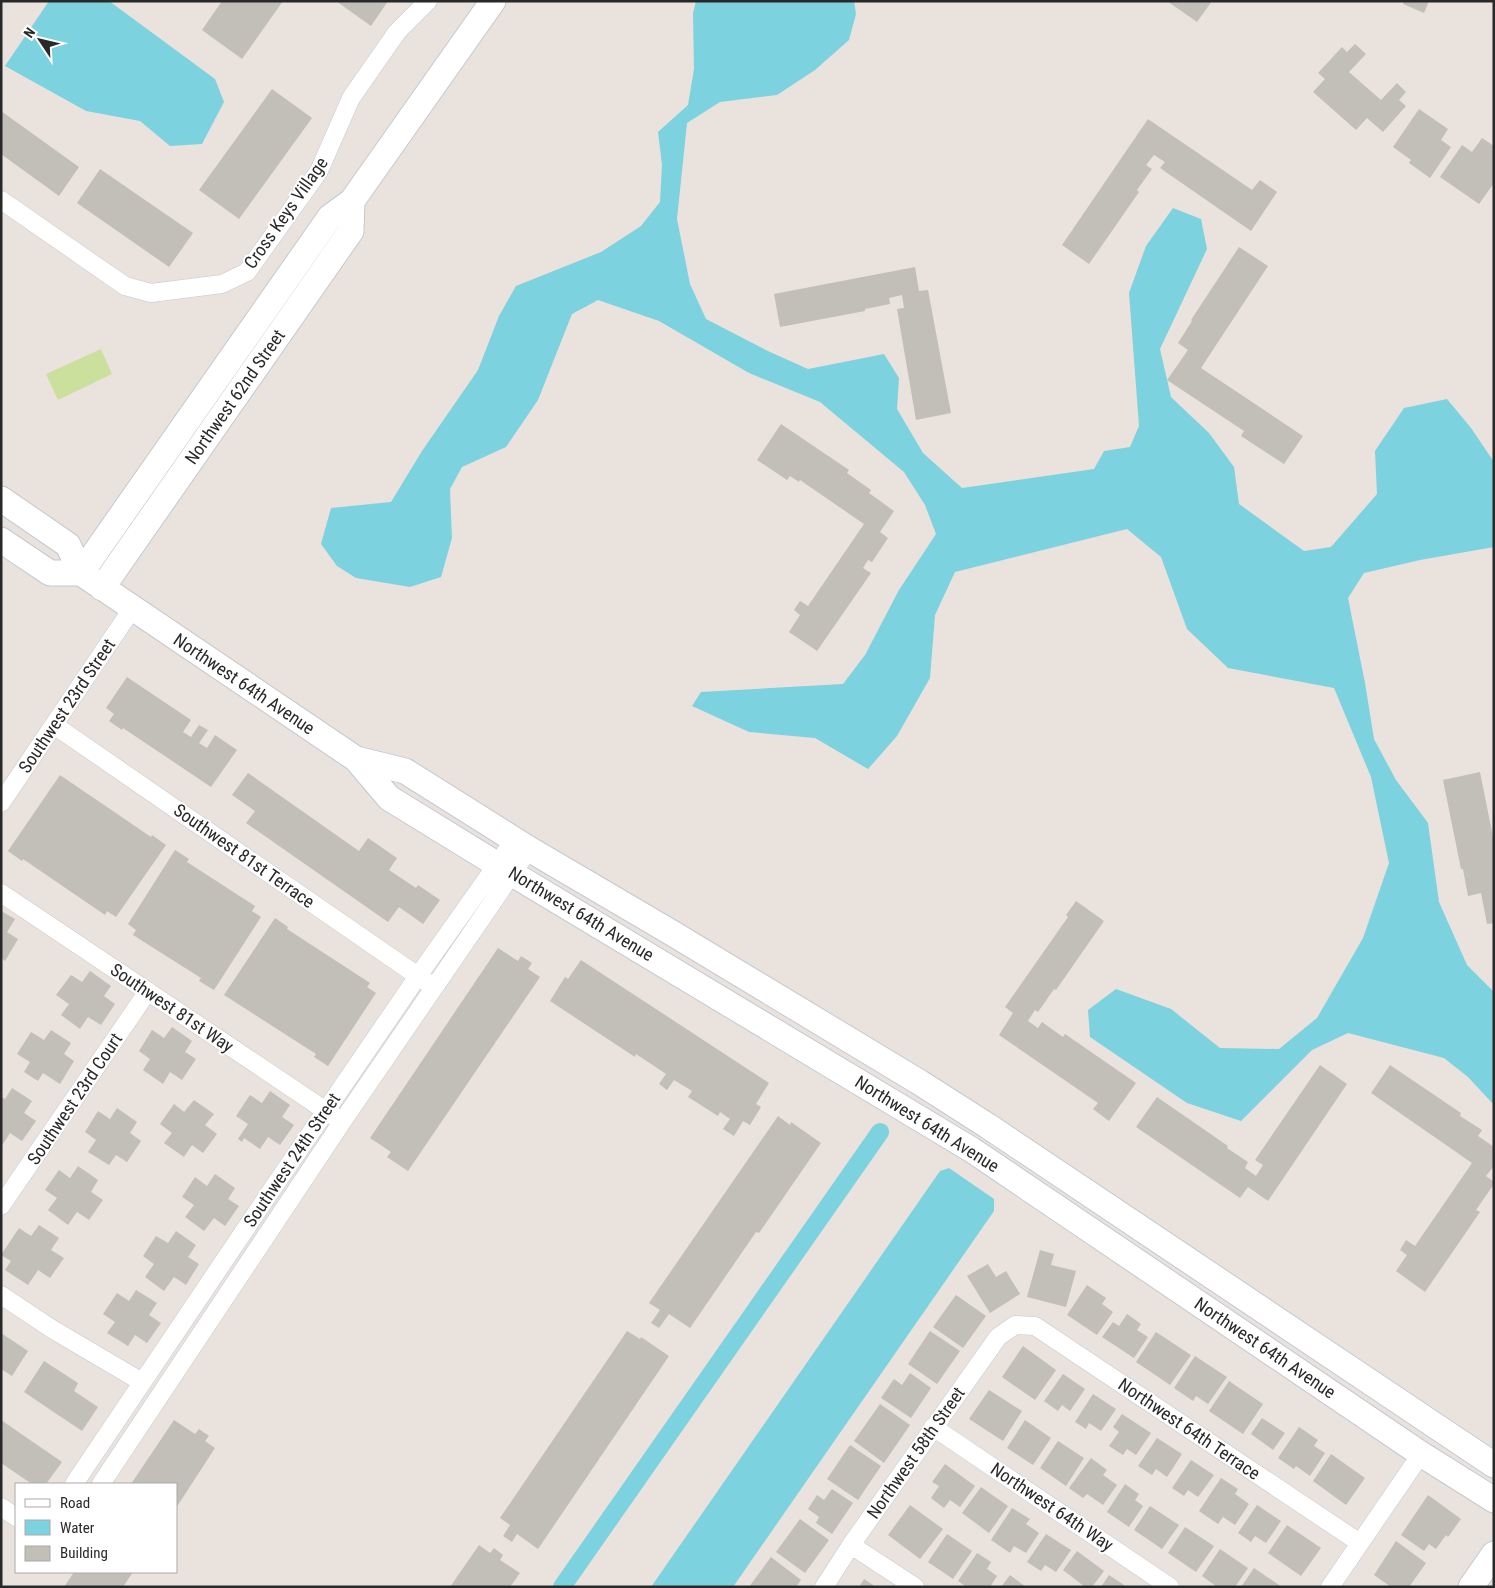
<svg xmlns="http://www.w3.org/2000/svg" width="1495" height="1588" viewBox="0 0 1495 1588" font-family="'Roboto Condensed',sans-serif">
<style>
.pitch{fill:#cce09d}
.water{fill:#7cd2df}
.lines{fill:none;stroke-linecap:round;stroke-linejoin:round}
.canal{stroke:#7cd2df;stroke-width:18}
.building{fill:#c2beb8}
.street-casing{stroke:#c4c9d1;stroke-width:19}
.secondary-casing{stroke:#c4c9d1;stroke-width:27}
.street{stroke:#fff;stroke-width:18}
.secondary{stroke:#fff;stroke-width:25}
.labels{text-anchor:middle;stroke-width:4;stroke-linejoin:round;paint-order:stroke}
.street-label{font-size:18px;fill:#292929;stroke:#fff}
</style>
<rect width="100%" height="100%" fill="#eae2dd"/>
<path class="pitch" d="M101,349L112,374L58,400L46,374Z"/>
<path class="water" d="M49,1H109L215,79L224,102L202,144L170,146L140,121L86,111L5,66Z
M696,1H854L856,14L849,40L815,70L777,95L720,102L687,123L677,219L690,284L706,319L770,352L808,369L884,354L899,378L897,409L923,453L962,488L1094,469L1104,451L1130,447L1139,426L1129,293L1146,246L1173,208L1201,219L1207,249L1160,349L1171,397L1209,433L1234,467L1239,504L1304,551L1331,547L1377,494L1375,451L1404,408L1447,399L1471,428L1494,462V547L1420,560L1364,573L1348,598L1365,683L1374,739L1396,780L1428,823L1439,902L1467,965L1494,992V1105L1468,1077L1444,1058L1348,1033L1312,1050L1241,1121L1187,1103L1090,1037L1088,1010L1116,989L1171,1009L1220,1048L1279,1049L1317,1018L1363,938L1389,863L1371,777L1334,688L1228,668L1187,629L1161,557L1127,529L955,572L935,615L930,678L897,736L868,769L815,738L749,732L692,706L701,692L843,684L865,655L899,590L936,534L925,505L904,472L820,402L749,373L659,321L598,300L572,314L538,400L506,447L462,467L450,489L452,538L441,577L410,587L356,578L337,566L321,544L331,508L391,502L422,451L478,370L499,316L516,286L601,252L641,226L660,202L662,165L658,132L688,105L694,69L693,13Z
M949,1168L994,1199V1211L733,1587H651L940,1171Z"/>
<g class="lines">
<path class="canal" d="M562,1587L880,1132"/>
</g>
<path class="building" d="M222,1H283L242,59L202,30Z
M336,1H388L371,26Z
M1167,1H1212L1197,22Z
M1404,1H1429L1424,13L1403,4Z
M1355,44L1366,54L1349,72L1381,100L1397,83L1406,92L1399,100L1406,106L1383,132L1367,118L1356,130L1313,92L1325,79L1318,73L1342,47L1347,52Z
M272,89L312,118L239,219L199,190Z
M1419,109L1448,129L1441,140L1451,147L1430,178L1409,163L1411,160L1393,147Z
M1,111L79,167L59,196L1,154Z
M1148,119L1252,190L1260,180L1277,192L1251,231L1160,168L1165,162L1154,155L1146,165L1152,169L1137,190L1139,192L1089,264L1062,245Z
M1482,138L1494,146V183L1479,204L1440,177L1462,145L1472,152Z
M100,169L193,233L169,267L77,203Z
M1239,247L1268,266L1201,368L1303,436L1284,464L1241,436L1244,431L1167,380L1188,350L1178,343L1192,321L1191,320Z
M915,267L919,291L928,290L951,413L916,420L897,309L904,308L902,295L889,298L890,304L865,309V311L780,327L774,294Z
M781,424L849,470L847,473L871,490L869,493L894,511L880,532L888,538L872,562L868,560L863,568L871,573L817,651L789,632L800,615L794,610L800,601L808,606L864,524L800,480L799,482L790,476L787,480L757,460Z
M127,677L191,720L183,732L191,737L199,725L208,730L199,743L207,748L215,735L237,750L211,787L123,728L122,730L109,721L114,714L106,708Z
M1480,772L1494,842V923L1487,924L1481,893L1468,896L1463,869H1461L1443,780Z
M248,773L359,851L368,838L397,858L389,870L416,888L418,885L440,900L423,924L399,907L388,922L246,823L255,811L232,795Z
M60,775L151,837L152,835L166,845L116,917L107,911L105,915L23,859L22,861L8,851Z
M175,850L189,859L187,862L255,906L252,911L261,917L214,990L199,981L201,978L133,935L136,930L128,924Z
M1076,901L1104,921L1056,990L1054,989L1038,1012L1035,1010L1028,1021L1038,1028L1042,1022L1063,1037L1065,1034L1136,1083L1109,1121L1093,1109L1098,1103L999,1035L1013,1013L1005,1007L1068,917L1066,915Z
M1,911L15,919L7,932L18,939L5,961L1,958Z
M275,918L288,927L287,929L370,983L367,987L376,993L328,1066L314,1057L316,1054L224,995Z
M498,948L518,961L521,956L532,963L528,969L540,977L408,1171L387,1157L391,1152L370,1138Z
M581,960L769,1083L756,1104L761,1107L750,1125L743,1121L734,1136L723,1129L730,1119L720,1112L718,1116L688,1097L692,1091L674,1080L667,1090L659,1084L666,1074L636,1054L635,1057L550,1001L565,977L568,979Z
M90,971L111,986L104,996L115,1004L101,1025L88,1017L80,1029L61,1015L69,1004L56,995L71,975L82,982Z
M172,1027L192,1041L185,1052L196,1059L182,1080L170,1072L163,1084L143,1070L150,1059L139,1051L152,1030L164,1038Z
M51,1030L71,1043L64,1054L74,1061L60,1084L43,1073L38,1081L24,1072L30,1062L17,1054L31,1032L44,1040Z
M1320,1065L1347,1084L1268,1201L1248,1187L1240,1198L1136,1127L1157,1097L1228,1146L1227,1148L1248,1162L1245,1168L1256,1176L1263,1165L1255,1160Z
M1390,1065L1461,1113L1460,1116L1482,1130L1478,1136L1494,1147V1166L1486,1176L1494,1182V1184L1476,1210L1480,1212L1425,1292L1396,1271L1407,1255L1400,1250L1406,1240L1415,1246L1472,1163L1371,1093Z
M12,1088L32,1101L24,1113L36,1121L22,1141L10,1133L1,1147V1097L5,1099Z
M270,1091L290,1105L282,1117L294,1125L280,1145L268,1137L260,1149L244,1138L242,1142L238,1139L248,1124L236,1116L250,1095L262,1103Z
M194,1100L214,1114L205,1125L217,1134L203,1153L192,1145L184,1157L164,1143L172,1133L160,1124L174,1104L184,1112Z
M117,1108L137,1122L130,1133L141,1141L127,1162L116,1155L109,1165L88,1152L96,1140L85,1132L98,1111L110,1119Z
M778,1116L790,1125L791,1122L821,1143L759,1233L756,1232L690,1328L669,1314L659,1328L651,1323L660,1310L649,1303Z
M78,1166L98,1180L91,1192L103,1200L89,1220L77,1212L68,1225L48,1210L57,1198L45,1190L59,1170L70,1178Z
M215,1174L235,1188L228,1199L239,1206L225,1226L214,1218L204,1231L185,1217L194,1205L182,1197L195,1177L207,1186Z
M39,1225L59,1238L51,1250L64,1258L50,1278L38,1270L28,1285L5,1270L11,1261L1,1255L19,1228L31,1236Z
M176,1231L196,1245L188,1257L199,1264L186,1285L174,1277L164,1291L145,1277L154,1264L143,1256L156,1236L168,1243Z
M1040,1250L1054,1254L1051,1265L1076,1271L1066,1307L1027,1297Z
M988,1264L996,1277L1006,1271L1020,1294L990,1313L967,1276Z
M1087,1285L1106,1298L1102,1304L1113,1312L1097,1335L1067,1315Z
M136,1290L157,1303L149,1315L161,1323L147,1343L135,1335L128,1346L107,1333L115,1322L103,1314L117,1293L129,1301Z
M956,1295L986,1316L963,1348L933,1327Z
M1127,1314L1141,1324L1137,1330L1148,1337L1134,1358L1102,1337L1113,1322L1119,1326Z
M627,1331L640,1339L641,1337L669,1356L538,1549L517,1534L512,1542L503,1536L510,1525L500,1518Z
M930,1331L960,1351L937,1384L908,1364Z
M1156,1332L1191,1355L1170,1385L1136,1362Z
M1,1333L28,1351L12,1376L1,1369Z
M1023,1346L1056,1370L1035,1400L1002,1377Z
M1195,1356L1227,1377L1208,1404L1196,1396L1193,1401L1174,1388Z
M44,1361L78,1383L74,1391L98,1407L82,1431L24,1392Z
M910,1373L931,1388L911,1418L881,1398L894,1379L902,1385Z
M1063,1374L1085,1389L1070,1411L1062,1405L1058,1411L1044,1401Z
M1229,1381L1263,1404L1243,1434L1209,1411Z
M989,1390L1022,1411L1003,1441L969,1419Z
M1093,1394L1116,1409L1101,1431L1089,1423L1086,1429L1075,1422Z
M880,1404L910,1425L884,1463L854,1441Z
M1122,1414L1151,1433L1136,1455L1127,1449L1123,1455L1109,1446L1119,1432L1113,1427Z
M1262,1418L1285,1433L1273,1450L1251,1434Z
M1,1420L62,1462L46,1484H32L1,1463Z
M174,1420L195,1434L199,1429L209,1436L205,1441L215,1448L176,1508V1484H131Z
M1025,1420L1051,1438L1033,1465L1007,1448Z
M1299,1427L1318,1440L1314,1446L1325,1453L1310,1476L1296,1466L1294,1469L1278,1458Z
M1157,1438L1182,1454L1167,1477L1156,1469L1152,1475L1138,1466Z
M1058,1441L1084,1458L1066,1486L1040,1468Z
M850,1445L881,1466L858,1500L827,1479Z
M1331,1454L1365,1478L1346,1505L1313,1481Z
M1091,1458L1107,1470L1103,1475L1117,1485L1103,1505L1087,1494L1083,1498L1069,1488Z
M1191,1460L1214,1475L1198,1497L1188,1490L1184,1496L1172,1488Z
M945,1464L975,1486L960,1507L950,1500L944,1508L931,1498L939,1486L932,1482Z
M1221,1478L1238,1489L1235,1494L1249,1504L1235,1525L1223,1517L1218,1524L1199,1511Z
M1125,1484L1139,1494L1135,1500L1143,1506L1129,1527L1107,1512Z
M981,1487L1008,1506L989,1533L962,1513Z
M832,1489L853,1503L832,1534L816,1523L819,1517L808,1509L817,1495L824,1500Z
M1428,1495L1461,1519L1448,1537L1446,1535L1436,1549L1429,1544L1424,1551L1401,1535Z
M910,1505L943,1529L920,1559L888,1535Z
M1257,1505L1281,1521L1266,1543L1255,1536L1251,1542L1238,1533Z
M1150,1506L1179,1525L1162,1549L1134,1530Z
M1012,1508L1030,1519L1026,1524L1039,1533L1026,1553L1014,1546L1010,1553L991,1540Z
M800,1519L829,1540L805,1573L776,1552Z
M1287,1525L1321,1548L1301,1576L1268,1553Z
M1185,1527L1214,1546L1196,1572L1168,1553Z
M947,1534L972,1551L953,1579L928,1562Z
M1046,1534L1071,1550L1056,1572L1045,1565L1041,1571L1027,1562Z
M1396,1541L1426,1563L1409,1587H1391L1374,1575Z
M479,1545L490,1553L494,1548L503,1555L500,1560L520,1573L510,1587H450Z
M1220,1549L1248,1568L1235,1587H1217L1202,1576Z
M1077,1551L1104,1571L1092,1587H1085L1063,1570Z
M977,1553L991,1562L987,1569L997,1576L990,1587H967L958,1581Z
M771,1557L801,1580L796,1587H749Z
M1254,1568L1282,1587H1241Z
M74,1572H133L123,1587H64Z
M1010,1575L1026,1587H1001Z
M1109,1575L1127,1587H1101Z
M864,1579L876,1587H859Z"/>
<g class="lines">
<defs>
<path id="street" d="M1,200L125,286L151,293L222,284L247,272L319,171L351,98L397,32L428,1
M54,725L428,983
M1,803L132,609
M1,893L335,1117
M1,1206L148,991
M1,1295L52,1329L142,1382
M933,1427L1170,1587
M74,1484L275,1185L418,976L515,839
M101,1484L342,1122L529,849
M1,1507L16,1517
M851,1545L915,1587
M824,1587L851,1545L998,1337L1015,1325L1035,1326L1360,1543
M1330,1587L1421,1454"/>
<path id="secondary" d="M1,499L68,545L81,573L356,759L389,798L511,873L972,1150L1421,1454L1494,1500
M1,540L50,573H81
M81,573L330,217L352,201L493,1
M102,588L351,231L352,201
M356,759L405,771L529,849L672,933L919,1082L988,1126L1494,1465
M1471,1587L1494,1554"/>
</defs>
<use href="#street" class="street-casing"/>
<use href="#secondary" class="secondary-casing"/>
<use href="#street" class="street"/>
<use href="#secondary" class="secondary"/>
</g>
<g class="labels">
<g class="street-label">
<text transform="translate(286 213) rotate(-55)" y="6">Cross Keys Village</text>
<text transform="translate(235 397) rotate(-55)" y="6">Northwest 62nd Street</text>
<text transform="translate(244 684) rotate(34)" y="6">Northwest 64th Avenue</text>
<text transform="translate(67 706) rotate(-56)" y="6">Southwest 23rd Street</text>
<text transform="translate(244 856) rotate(35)" y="6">Southwest 81st Terrace</text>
<text transform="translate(581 914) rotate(31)" y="6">Northwest 64th Avenue</text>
<text transform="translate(172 1008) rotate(34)" y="6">Southwest 81st Way</text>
<text transform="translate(75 1099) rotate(-56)" y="6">Southwest 23rd Court</text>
<text transform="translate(927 1124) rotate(32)" y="6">Northwest 64th Avenue</text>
<text transform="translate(292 1160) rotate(-56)" y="6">Southwest 24th Street</text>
<text transform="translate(1265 1348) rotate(34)" y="6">Northwest 64th Avenue</text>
<text transform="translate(1189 1429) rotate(34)" y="6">Northwest 64th Terrace</text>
<text transform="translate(916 1453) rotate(-55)" y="6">Northwest 58th Street</text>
<text transform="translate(1052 1507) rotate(34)" y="6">Northwest 64th Way</text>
</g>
</g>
<rect width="1495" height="1588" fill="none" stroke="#292929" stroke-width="5"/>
<rect x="15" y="1483" width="162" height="90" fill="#ffffff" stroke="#a9a9a9"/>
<rect x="25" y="1499" width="25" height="8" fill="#ffffff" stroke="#a9a9a9"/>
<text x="60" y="1508" font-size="15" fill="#292929">Road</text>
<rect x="25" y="1520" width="25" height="15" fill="#7cd2df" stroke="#a9a9a9"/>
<text x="60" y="1533" font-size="15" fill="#292929">Water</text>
<rect x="25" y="1546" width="25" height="15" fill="#c2beb8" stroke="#a9a9a9"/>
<text x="60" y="1558" font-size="15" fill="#292929">Building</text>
<g transform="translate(40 40) rotate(305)" stroke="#ffffff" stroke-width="4" paint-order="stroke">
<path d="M0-4L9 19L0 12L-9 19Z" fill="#292929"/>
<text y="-8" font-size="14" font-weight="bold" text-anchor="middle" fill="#292929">N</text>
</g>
</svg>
